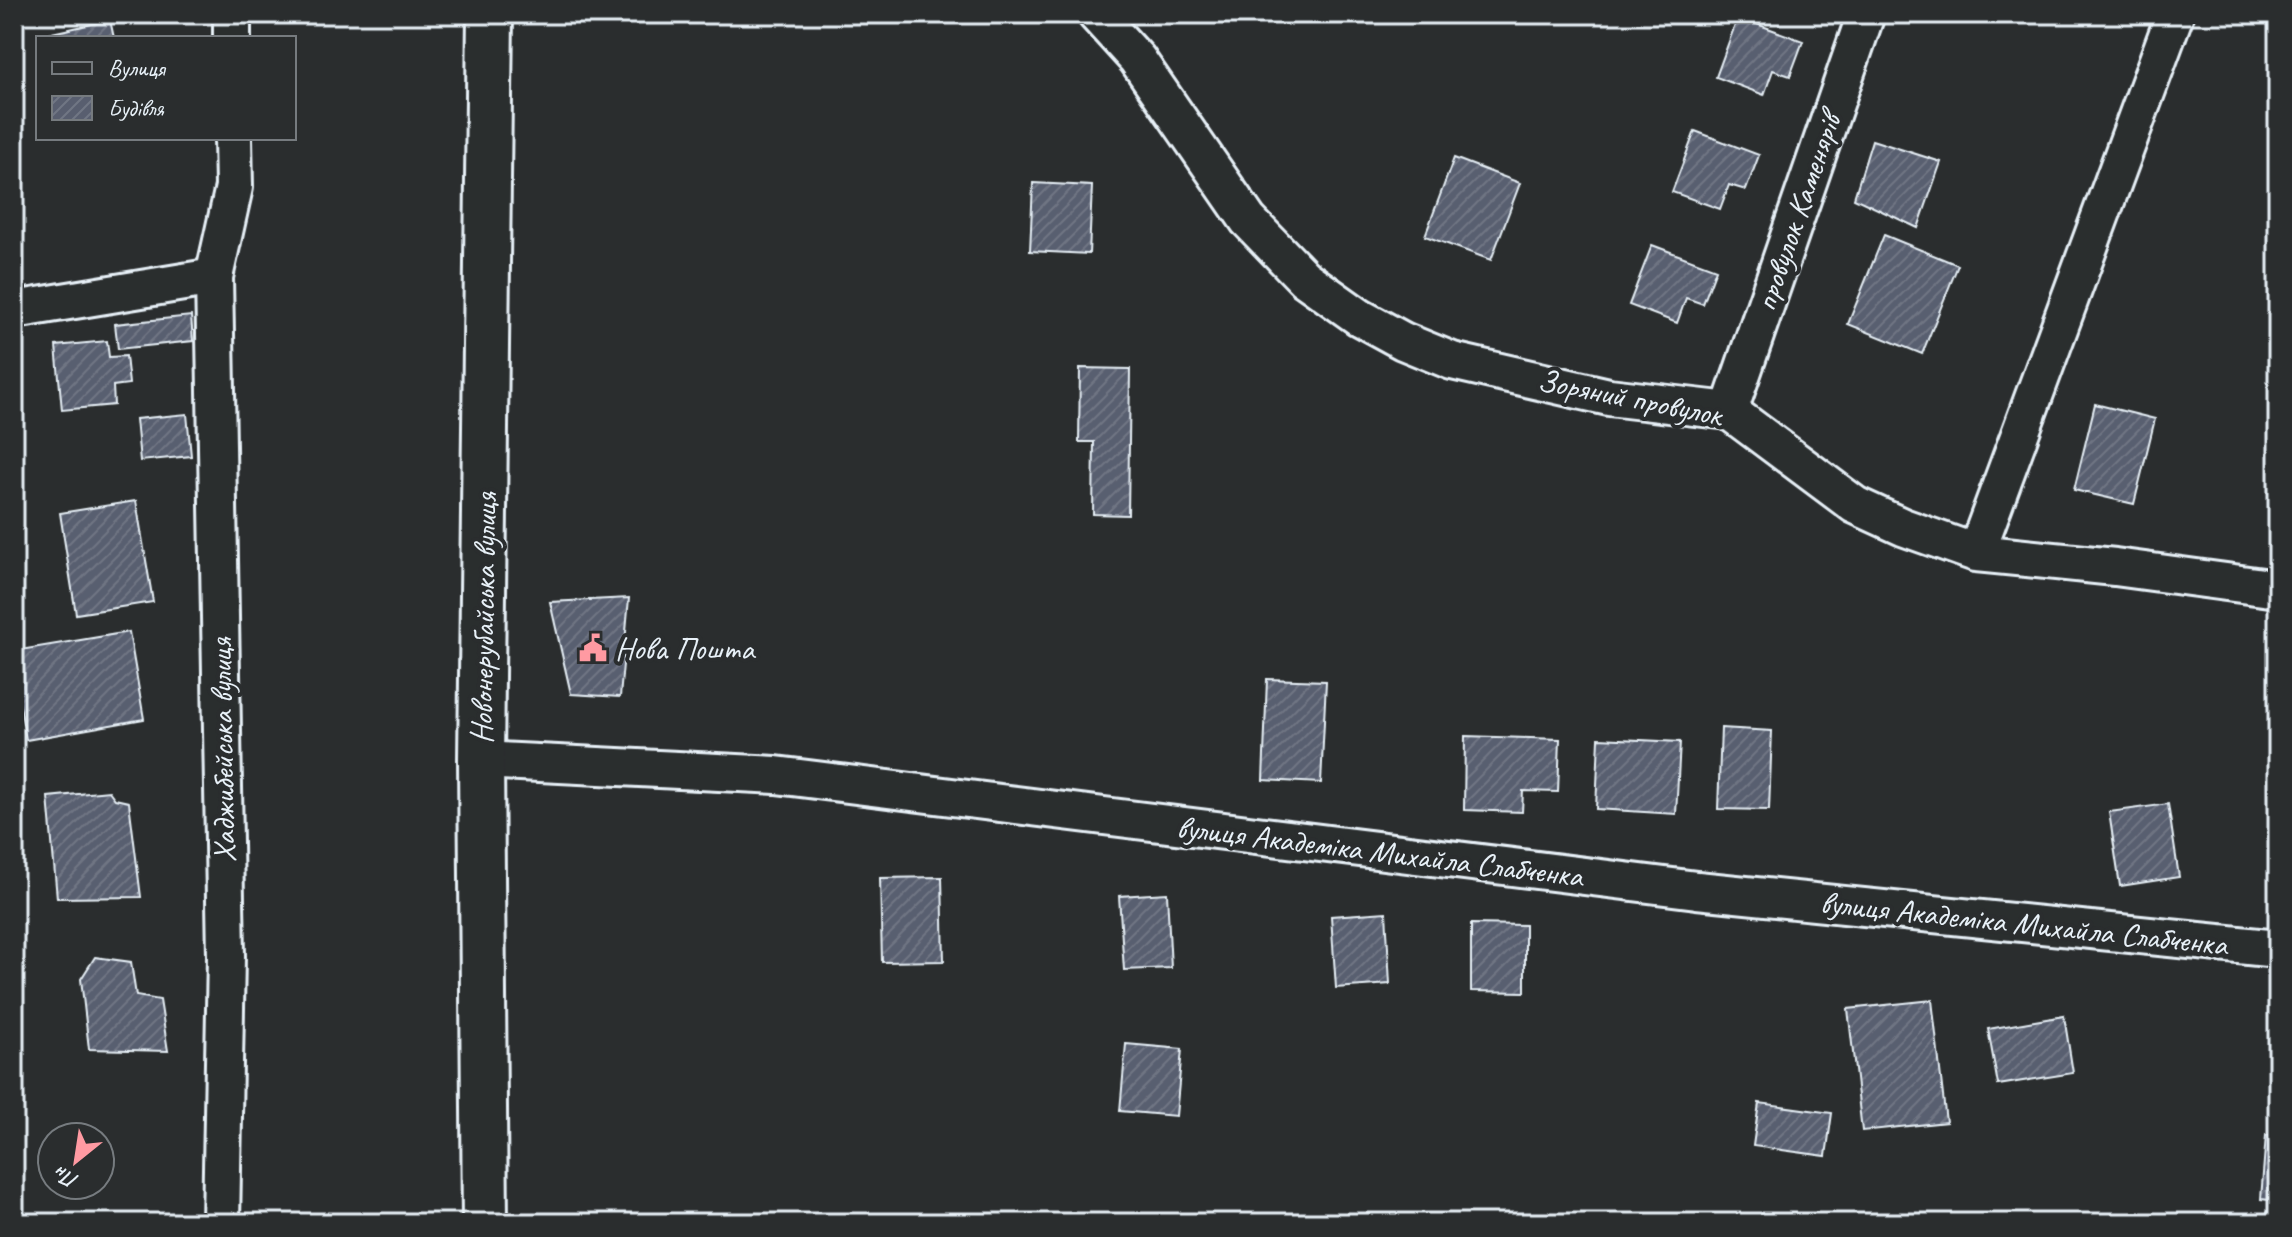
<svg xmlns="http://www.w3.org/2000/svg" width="2292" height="1237" viewBox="0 0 2292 1237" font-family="Caveat,sans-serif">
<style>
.building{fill:url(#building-hatch);stroke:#e8f1f8;stroke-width:2}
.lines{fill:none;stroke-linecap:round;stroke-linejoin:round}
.minor-casing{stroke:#e8f1f8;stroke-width:42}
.tertiary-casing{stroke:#e8f1f8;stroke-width:50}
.minor{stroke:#2a2d2e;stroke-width:36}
.tertiary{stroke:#2a2d2e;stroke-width:44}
.labels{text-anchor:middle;stroke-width:8;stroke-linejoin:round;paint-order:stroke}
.street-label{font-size:32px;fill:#e8f1f8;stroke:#2a2d2e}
.poi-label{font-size:32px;fill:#e8f1f8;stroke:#2a2d2e;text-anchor:start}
</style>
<defs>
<pattern id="building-hatch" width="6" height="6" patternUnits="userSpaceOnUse" patternTransform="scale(2)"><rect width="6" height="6" fill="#585e6f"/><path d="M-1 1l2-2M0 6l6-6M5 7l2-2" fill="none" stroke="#707684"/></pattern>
</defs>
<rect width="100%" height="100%" fill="#2a2d2e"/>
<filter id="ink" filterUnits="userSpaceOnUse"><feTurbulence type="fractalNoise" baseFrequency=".0125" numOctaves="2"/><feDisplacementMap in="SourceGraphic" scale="16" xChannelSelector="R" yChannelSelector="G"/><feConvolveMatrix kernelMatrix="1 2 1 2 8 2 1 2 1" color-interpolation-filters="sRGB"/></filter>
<g filter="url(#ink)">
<path class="building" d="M1738,17L1803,41L1790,76L1773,70L1764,95L1716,77Z
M110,20L114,38H44L43,35Z
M1695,131L1759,155L1746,190L1729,185L1720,209L1672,192Z
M1872,140L1941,162L1918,228L1854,198Z
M1454,158L1520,183L1491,260L1425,236Z
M1033,183L1092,186L1089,254L1030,251Z
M1884,235L1958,265L1922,354L1848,324Z
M1652,245L1716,269L1703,304L1686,298L1677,323L1629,305Z
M191,316L193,341L118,349L115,324Z
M107,341L109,357L126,356L129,384L113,386L114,405L62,410L56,346Z
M1080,368L1130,369L1128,515L1093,514L1094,442H1079Z
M2095,404L2155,419L2134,504L2074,490Z
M187,414L191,456L140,461L136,419Z
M136,501L153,602L76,614L60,513Z
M629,598L620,697L571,694L550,602Z
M129,632L144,719L26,740L14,672V651Z
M1267,679L1326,681L1321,783L1263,780Z
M1721,728L1772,731L1769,810L1718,809Z
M1465,736L1560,739L1558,792L1523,791L1522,812L1464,810Z
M1599,738L1680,742L1676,814L1596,809Z
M109,791L115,799L129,802L141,897L57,898L48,797Z
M2168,804L2179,877L2120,886L2109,812Z
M942,877L944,961L882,962L880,878Z
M1167,893L1171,968L1124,970L1119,896Z
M1386,912L1390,984L1336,988L1331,916Z
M1471,924L1525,925V992L1471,991Z
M95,957L131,962L136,996L160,1000L168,1051L89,1049L81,979Z
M1932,1000L1946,1122L1862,1131L1848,1009Z
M2064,1016L2073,1073L1998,1085L1988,1029Z
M1126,1044L1182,1049L1176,1116L1120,1111Z
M1759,1103L1832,1113L1826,1156L1753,1146Z
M2266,1135L2278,1136V1201L2261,1199Z"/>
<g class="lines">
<defs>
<path id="minor" d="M232,14V38
M1096,14L1137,59L1248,220L1304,278L1359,317L1403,341L1452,361L1609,397L1729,411L1855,505L1903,527L1976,553L2115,567L2278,589
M14,310L214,277
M1729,411L1866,14
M1976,553L2175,14
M481,760L776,775L1697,890L2278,949
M221,1223L226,956L214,277L234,187L233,138"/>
<path id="tertiary" d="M485,1223L481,760L490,14"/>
</defs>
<use href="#minor" class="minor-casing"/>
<use href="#tertiary" class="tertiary-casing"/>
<use href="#minor" class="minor"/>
<use href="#tertiary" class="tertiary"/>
</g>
</g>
<defs>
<symbol id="civic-bare" viewBox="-9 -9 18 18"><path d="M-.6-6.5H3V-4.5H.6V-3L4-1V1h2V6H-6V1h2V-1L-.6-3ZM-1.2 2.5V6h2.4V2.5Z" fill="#ff9aa2" stroke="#2a2d2e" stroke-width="2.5" paint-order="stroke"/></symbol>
</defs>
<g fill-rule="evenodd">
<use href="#civic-bare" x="573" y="628" width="40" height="40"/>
</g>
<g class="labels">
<g class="street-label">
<text transform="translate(1797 212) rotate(-71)" y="11">провулок Каменярів</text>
<text transform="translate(1630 397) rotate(11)" y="11">Зоряний провулок</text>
<text transform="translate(483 618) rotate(-89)" y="11">Новонерубайська вулиця</text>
<text transform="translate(222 750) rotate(-91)" y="11">Хаджибейська вулиця</text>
<text transform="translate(1380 851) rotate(7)" y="11">вулиця Академіка Михайла Слабченка</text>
<text transform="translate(2024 923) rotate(6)" y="11">вулиця Академіка Михайла Слабченка</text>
</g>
<g class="poi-label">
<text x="615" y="659">Нова Пошта</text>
</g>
</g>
<rect width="2292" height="1237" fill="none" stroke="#2a2d2e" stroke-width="48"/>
<rect x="24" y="24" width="2244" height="1189" fill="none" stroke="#e8f1f8" stroke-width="3" filter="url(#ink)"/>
<rect x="36" y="36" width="260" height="104" fill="#2a2d2e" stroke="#767b7f" stroke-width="2"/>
<rect x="52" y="62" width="40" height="12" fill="#2a2d2e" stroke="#767b7f" stroke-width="2"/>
<text x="108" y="76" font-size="24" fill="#e8f1f8">Вулиця</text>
<rect x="52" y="96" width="40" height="24" fill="url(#building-hatch)" stroke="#767b7f" stroke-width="2"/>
<text x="108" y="116" font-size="24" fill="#e8f1f8">Будівля</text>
<g transform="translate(76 1161) rotate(210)"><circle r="38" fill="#2a2d2e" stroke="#767b7f" stroke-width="2"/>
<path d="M0-6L14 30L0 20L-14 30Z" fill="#ff9aa2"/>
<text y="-12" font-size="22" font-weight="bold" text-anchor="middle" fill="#e8f1f8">Пн</text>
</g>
</svg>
